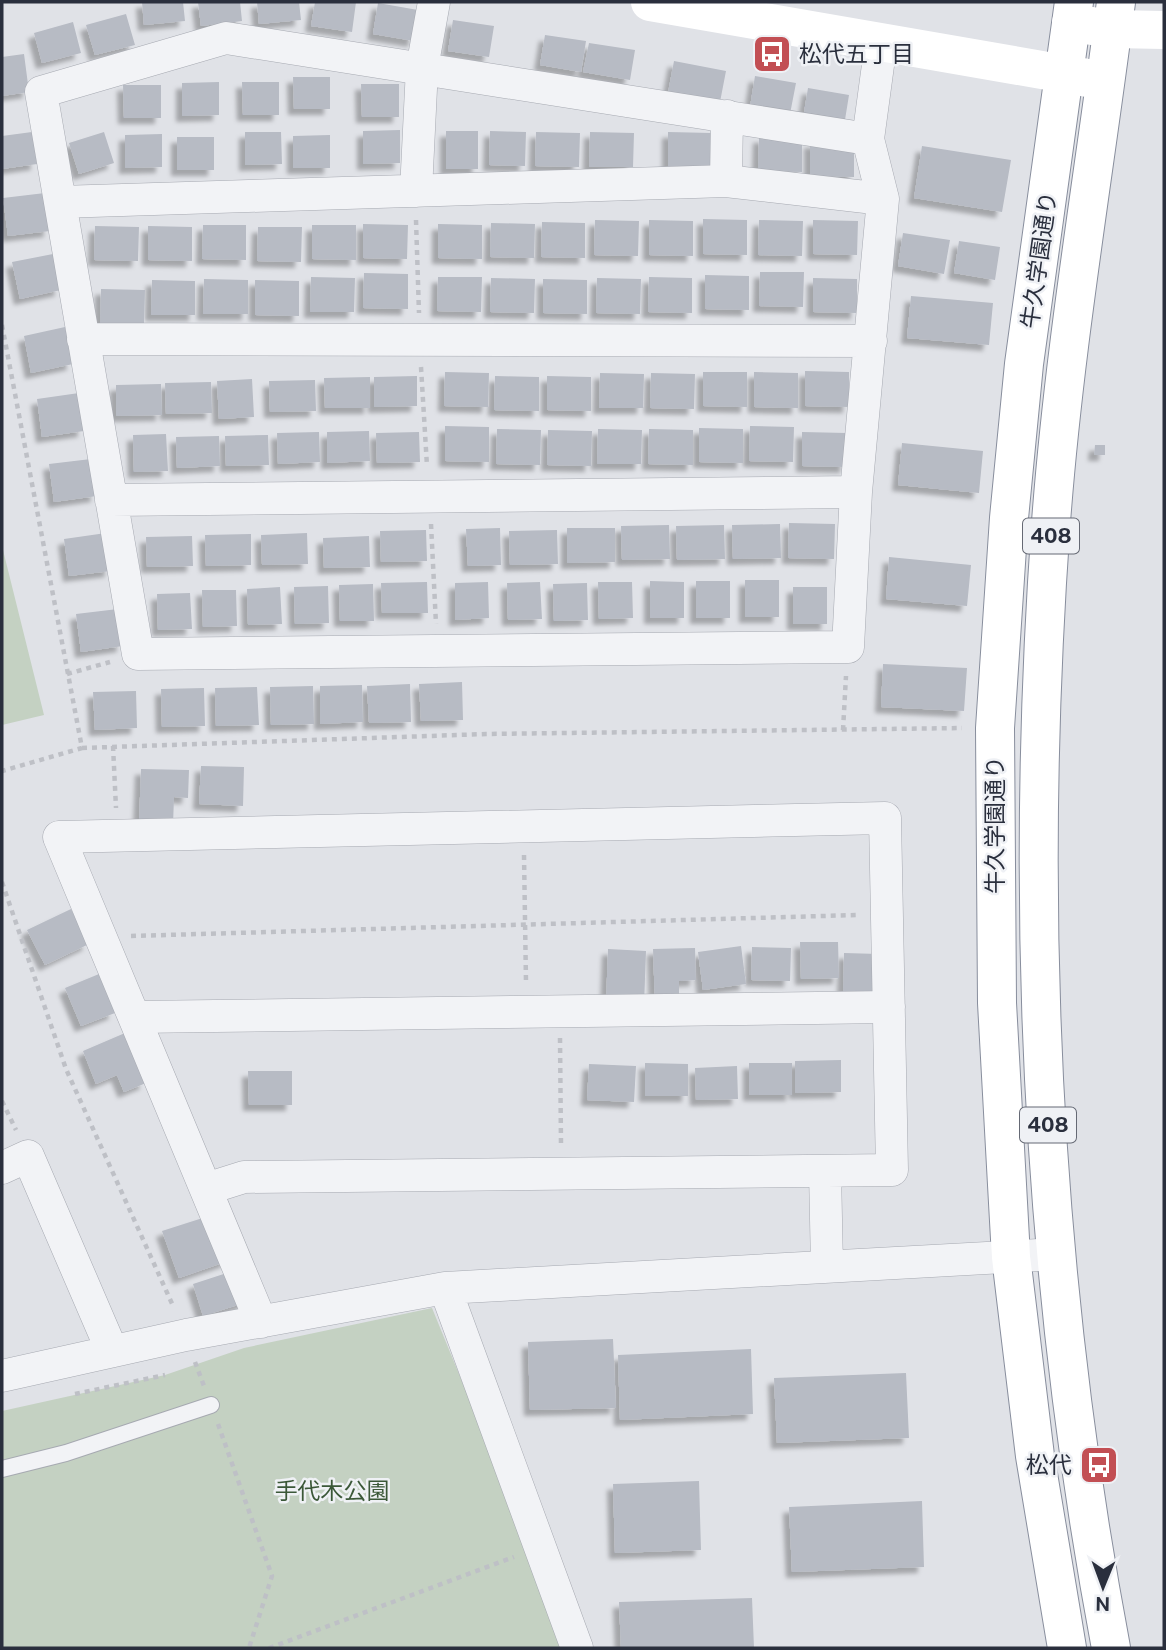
<svg xmlns="http://www.w3.org/2000/svg" width="1166" height="1650" viewBox="0 0 1166 1650" font-family="'Public Sans','Noto Sans JP',sans-serif">
<style>
.green{fill:#c4d1c2}
.building{fill:#b7bbc4;filter:url(#shadow)}
.lines{fill:none;stroke-linecap:round;stroke-linejoin:round}
.lane-casing{stroke:#a6a9b1;stroke-width:18}
.street-casing{stroke:#a6a9b1;stroke-width:33}
.highway-casing{stroke:#888e9d;stroke-width:40}
.path{stroke:#bec0c6;stroke-width:4.5;stroke-dasharray:5 5;stroke-linecap:butt}
.lane{stroke:#f2f3f6;stroke-width:16}
.street{stroke:#f2f3f6;stroke-width:32}
.secondary{stroke:#fff;stroke-width:38}
.highway{stroke:#fff;stroke-width:38}
.labels{text-anchor:middle;stroke-width:5;stroke-linejoin:round;paint-order:stroke}
.shield{fill:#eff1f5;stroke:#656974;stroke-width:2}
.shield-label{font-size:21px;font-weight:bold;fill:#2a2f3d}
.poi-label{font-size:23px;fill:#2a2f3d;stroke:#eff1f5;text-anchor:start}
.street-label{font-size:23px;fill:#2a2f3d;stroke:#eff1f5}
.park-label{font-size:23px;fill:#3b5838;stroke:#eff1f5}
</style>
<defs>
<filter id="shadow"><feDropShadow dx="-6" dy="6" stdDeviation="2" flood-color="#0004"/></filter>
</defs>
<rect width="100%" height="100%" fill="#e0e2e7"/>
<path class="green" d="M2,546L44,715L2,725Z
M432,1308L571,1648H2V1411L165,1375L244,1348Z"/>
<path class="building" d="M142,2H183L185,21L144,25Z
M198,2H240L242,21L201,26Z
M257,2H299L301,20L259,24Z
M315,2H356L352,32L311,26Z
M378,3L418,10L414,41L373,34Z
M126,14L135,45L95,55L86,25Z
M453,20L494,26L489,57L448,51Z
M73,22L81,53L42,63L34,33Z
M545,35L586,41L581,72L540,65Z
M589,43L635,50L630,80L583,72Z
M24,54L29,92L2,96V57Z
M674,61L726,71L720,102L668,93Z
M755,76L796,83L790,114L750,107Z
M293,77H330V109H294Z
M219,82V115L182,116V83Z
M242,82H279V115H243Z
M361,84H399V117H362Z
M123,85H161V118H124Z
M808,88L849,95L844,126L803,119Z
M400,130V163L363,164V131Z
M446,131H478V169H446Z
M490,131L526,132L525,166L489,165Z
M32,132L37,164L2,169V136Z
M104,132L114,163L79,174L69,143Z
M245,132H281L282,164L245,165Z
M536,132L580,133L579,167L535,166Z
M590,132L634,133L633,167H589Z
M668,132L712,133V167H668Z
M162,134V167L125,168V135Z
M330,135V168H293V136Z
M177,137H214V170H177Z
M759,137L802,138V172L758,171Z
M810,142L854,143V177L810,176Z
M922,146L1011,160L1002,212L914,198Z
M45,193L50,231L8,236L3,198Z
M703,219L747,220V255L703,254Z
M595,220L639,221L638,256L594,255Z
M649,220L693,221V256L649,255Z
M759,220L803,221L802,256L758,255Z
M813,220L858,221L857,255L813,254Z
M542,222L585,223V258L541,257Z
M491,223L535,224L534,258L490,257Z
M363,224L408,225L407,259L363,258Z
M438,224L482,225V259L438,258Z
M203,225H246V260L202,259Z
M312,225H356V260L312,259Z
M95,226L139,227L138,261L94,260Z
M148,226L192,227V261L148,260Z
M258,227H302L301,262L257,261Z
M903,233L950,240L944,274L898,266Z
M959,241L1000,247L995,280L954,273Z
M53,254L61,290L20,299L12,262Z
M760,272H804L803,307L759,306Z
M364,273L408,274V309L363,308Z
M705,275L749,276V310L705,309Z
M311,277L355,278L354,312H310Z
M438,277H482L481,312L437,311Z
M649,277L692,278V313L648,312Z
M491,278L535,279L534,313L490,312Z
M597,278L641,279L640,314L596,313Z
M813,278L857,279V313L813,312Z
M204,279L248,280V314H203Z
M543,279L587,280V314L543,313Z
M152,280L195,281V315H151Z
M255,280L299,281V316L255,315Z
M101,289L145,290L144,324H100Z
M911,296L993,303L989,345L907,338Z
M65,327L73,364L31,373L24,336Z
M805,371L849,372V407L805,406Z
M445,372L489,373L488,407L444,406Z
M703,372H747V407L703,406Z
M754,372L798,373V408L754,407Z
M600,373L644,374L643,408H599Z
M651,373L695,374L694,409L650,408Z
M417,376V406L374,407V377Z
M495,376L539,377V411L494,410Z
M547,376L591,377V411L547,410Z
M370,377V408H325L324,378Z
M252,379L254,417L219,419L217,381Z
M315,380L316,411L270,412L269,381Z
M211,382L212,413L166,414L165,383Z
M161,384L162,415L116,416V385Z
M79,393L84,431L42,437L37,399Z
M445,426L489,427V462L445,461Z
M750,426L794,427L793,462L749,461Z
M699,428L743,429V463L699,462Z
M497,429L541,430L540,465L496,464Z
M598,429L642,430L641,464H597Z
M649,429L693,430V465L648,464Z
M548,430L592,431L591,466L547,465Z
M369,431L370,461L327,463V432Z
M319,432L320,462L278,464L277,433Z
M419,432L420,462L377,463L376,433Z
M802,432L847,433L846,467L802,466Z
M166,434L168,471L134,472L133,435Z
M268,435L269,465L226,466L225,436Z
M219,436L220,466L177,468L176,437Z
M902,443L983,451L979,493L898,485Z
M1095,445H1105V455H1094Z
M91,459L97,496L54,502L49,464Z
M789,523L835,524L834,559L788,558Z
M780,524L781,558L733,559L732,525Z
M669,525L670,559L622,560L621,526Z
M724,525L725,559L677,560L676,526Z
M500,528L501,565L468,566L466,529Z
M567,528H615V562L567,563Z
M426,530L427,561L381,562L380,531Z
M557,530L558,564L510,565L509,531Z
M106,533L111,571L69,576L64,539Z
M307,533L308,564L262,565L261,535Z
M251,534V565L206,566L205,535Z
M192,536L193,566L147,567L146,537Z
M369,536L370,567L324,568L323,538Z
M889,557L971,565L967,606L886,599Z
M745,580H779V617H745Z
M650,581L684,582V618H650Z
M696,581H730V618H696Z
M427,582L428,613H382L381,583Z
M488,582L489,618L455,620V583Z
M540,582L542,619L508,620L507,583Z
M598,582H632L633,618L599,619Z
M587,583L588,620L554,621L553,584Z
M373,584L374,621H340L339,585Z
M328,586L329,623L295,624L294,587Z
M280,587L282,624L248,625L247,589Z
M793,587H827V624H793Z
M202,590H236L237,626L203,627Z
M190,593L192,629L158,630L157,594Z
M118,609L123,646L81,652L76,614Z
M883,664L967,668L964,711L881,707Z
M462,682L463,720L421,721L419,684Z
M410,684L411,722L369,723L367,686Z
M362,685L363,722L320,724V686Z
M313,686L314,724L271,725L270,687Z
M257,687L259,725L216,726L215,688Z
M204,688L205,726L162,727L161,689Z
M136,691L137,728L95,730L93,692Z
M201,766L244,767L243,806L199,804Z
M141,769L189,770L188,798L174,797L173,825L139,824Z
M71,909L89,944L45,965L27,930Z
M800,942H838L839,978L801,979Z
M741,946L746,984L703,990L698,952Z
M752,947L791,948L790,981L751,980Z
M695,948L696,980L679,981V1003H655L653,949Z
M608,949L646,951L644,1006L606,1005Z
M844,953L879,954L877,997L843,996Z
M99,974L115,1013L81,1026L65,988Z
M125,1033L146,1083L124,1092L117,1075L96,1084L83,1051Z
M841,1060V1092L795,1093V1061Z
M645,1063L688,1064V1096H645Z
M749,1063H792V1095H749Z
M589,1064L636,1066L634,1102L587,1100Z
M737,1066L738,1099L696,1100L695,1068Z
M248,1071H292V1105H249Z
M212,1215L228,1261L179,1278L162,1231Z
M236,1270L247,1302L203,1316L193,1284Z
M613,1339L616,1408L530,1410L528,1342Z
M751,1349L753,1414L620,1420L618,1355Z
M906,1373L909,1438L777,1443L774,1378Z
M699,1481L701,1550L615,1553L613,1484Z
M922,1501L924,1567L792,1572L789,1507Z
M752,1598L754,1648H621L619,1602Z"/>
<g class="lines">
<defs>
<path id="lane" d="M2,1469L66,1453L211,1405"/>
<path id="street" d="M868,139L226,38L41,92L138,654L848,647L856,492L883,199L868,139L881,43
M726,181L727,116
M416,191L422,68L434,2
M60,202L726,181L883,199
M83,339L871,341
M111,500L856,492
M134,1017L889,1007
M2,1168L28,1156L112,1351
M825,1171L827,1267
M206,1189L244,1177L892,1170L885,818L59,837L261,1322
M445,1288L577,1648
M2,1376L186,1335L445,1288L1057,1254"/>
<path id="highway" d="M1067,1648L1035,1456L1011,1257L997,1003L995,728L1009,518L1024,364L1074,2
M1111,1648C1041,1278 1024,897 1051,522C1064,348 1094,175 1116,2"/>
</defs>
<use href="#lane" class="lane-casing"/>
<use href="#street" class="street-casing"/>
<use href="#highway" class="highway-casing"/>
<path class="path" d="M416,220L419,313
M2,325L82,748L2,771
M421,367L427,466
M431,524L436,624
M67,674L110,662
M843,730L846,676
M113,746L116,808
M82,748L486,734L962,728
M524,855L526,983
M2,882L66,1069L174,1308
M131,936L857,915
M560,1038L561,1145
M2,1101L16,1130
M195,1362L204,1386
M75,1394L165,1375
M218,1424L272,1576L249,1648
M269,1648L514,1557"/>
<use href="#lane" class="lane"/>
<use href="#street" class="street"/>
<path class="secondary" d="M650,2L1105,81
M1071,23L1113,29L1164,30"/>
<use href="#highway" class="highway"/>
</g>
<defs>
<symbol id="bus-square" viewBox="-11 -11 22 22"><rect x="-9" y="-9" width="18" height="18" rx="4" fill="#c24f54" stroke="#eff1f5"/><path d="M-5-6H5V4H4V6H2V4H-2V6H-4V4H-5ZM-3.5-4V0h7V-4ZM-3.5 1.2v1.5H-2V1.2ZM2 1.2v1.5H3.5V1.2Z" fill="#fff"/></symbol>
</defs>
<g fill-rule="evenodd">
<use href="#bus-square" x="750" y="32" width="44" height="44"/>
<use href="#bus-square" x="1077" y="1443" width="44" height="44"/>
</g>
<g class="labels">
<g class="shield">
<rect x="1023" y="518.5" width="56" height="35" rx="5"/>
<rect x="1020" y="1107.5" width="56" height="35" rx="5"/>
</g>
<g class="shield-label">
<text x="1051" y="543">408</text>
<text x="1048" y="1132">408</text>
</g>
<g class="poi-label">
<text x="799" y="62">松代五丁目</text>
<text x="1072" y="1473" text-anchor="end">松代</text>
</g>
<g class="street-label">
<text transform="translate(1039 260) rotate(-82)" y="8">牛久学園通り</text>
<text transform="translate(995 825) rotate(-90)" y="8">牛久学園通り</text>
</g>
<g class="park-label">
<text x="332" y="1499">手代木公園</text>
</g>
</g>
<rect width="1166" height="1650" fill="none" stroke="#2a2f3d" stroke-width="7"/>
<g transform="translate(1103 1587) rotate(181)" stroke="#eff1f5" stroke-width="5" paint-order="stroke">
<path d="M0-5L12 26L0 18L-12 26Z" fill="#2a2f3d"/>
<text y="-10" font-size="19" font-weight="bold" text-anchor="middle" fill="#2a2f3d">N</text>
</g>
</svg>
